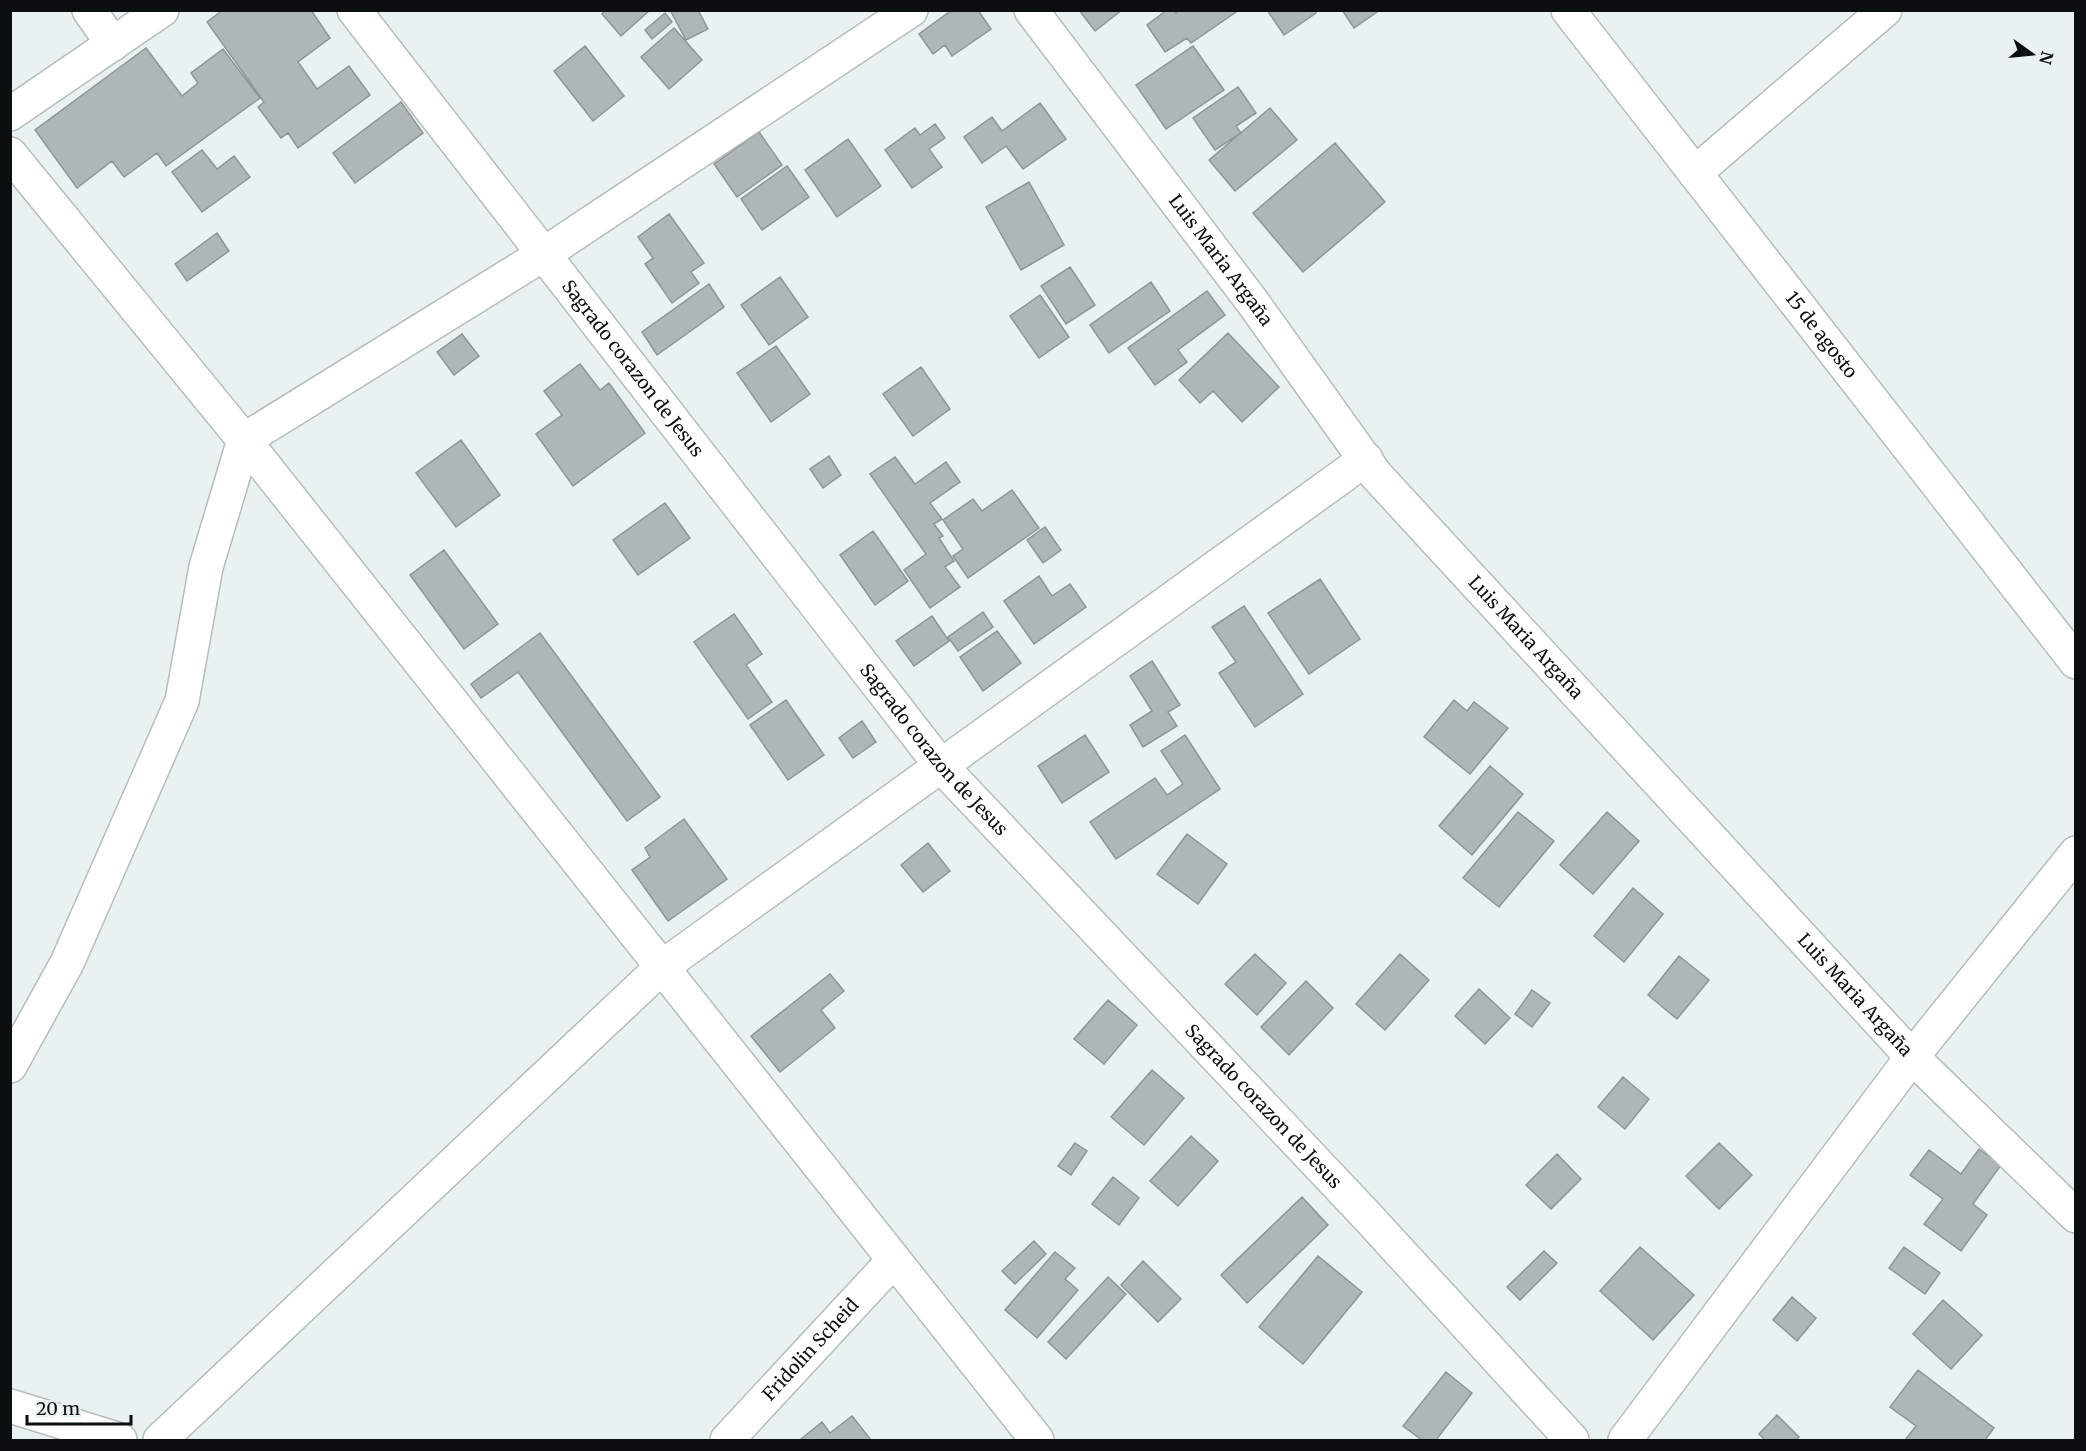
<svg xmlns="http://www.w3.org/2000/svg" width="2086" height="1451" viewBox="0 0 2086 1451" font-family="Merriweather,serif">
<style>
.building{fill:#aeb7b6;stroke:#8d9695;stroke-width:1.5}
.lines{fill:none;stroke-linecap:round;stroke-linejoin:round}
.minor-casing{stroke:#b5bebd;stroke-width:36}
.secondary-casing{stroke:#b5bebd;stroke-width:36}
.minor{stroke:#fff;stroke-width:33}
.secondary{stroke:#fff;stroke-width:33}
.labels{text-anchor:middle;stroke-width:4.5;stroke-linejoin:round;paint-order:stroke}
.street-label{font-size:18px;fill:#0c0f0f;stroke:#e9f2f1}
</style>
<rect width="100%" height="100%" fill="#e9f2f1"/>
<path class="building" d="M223,10H311L330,38L298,62L317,89L349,66L370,95L298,148L288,133L281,138L258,107L264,102L207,22Z
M605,10H650L621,36L602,14Z
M670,10H698L708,29L686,40Z
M952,10H978L991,29L952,56L945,45L933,54L919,34Z
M1079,10H1122L1095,31Z
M1167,10H1174L1176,13L1180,10H1239L1191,43L1187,38L1165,52L1147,25Z
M1267,10H1314L1316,13L1284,35Z
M1342,10H1380L1354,28Z
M665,13L672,22L652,39L645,30Z
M674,28L702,60L669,89L641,57Z
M585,46L624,96L593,121L554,71Z
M1193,46L1224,90L1166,129L1136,85Z
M146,48L182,96L198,83L191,73L223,49L260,98L166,166L157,153L124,177L112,161L77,188L35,130Z
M1238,87L1256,113L1236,126L1241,133L1215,150L1193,118Z
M401,102L423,133L355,183L333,153Z
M1040,103L1066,139L1023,169L1006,146L982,163L964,137L992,117L1002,131Z
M1270,108L1297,140L1235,191L1209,160Z
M935,124L945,138L929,149L942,167L912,188L885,150L915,128L920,135Z
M759,132L782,165L737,197L714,164Z
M848,139L881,186L837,217L805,170Z
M1335,143L1385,202L1303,272L1253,213Z
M202,150L217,169L234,156L250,177L202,212L172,172Z
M787,166L809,197L762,230L741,199Z
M1029,182L1064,245L1021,270L986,207Z
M669,214L704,263L691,272L699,283L672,303L645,264L653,258L638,237Z
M217,233L229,251L187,281L175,264Z
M1070,267L1095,305L1066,324L1041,286Z
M780,277L808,317L769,345L741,305Z
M1151,282L1170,311L1109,353L1090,325Z
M709,284L724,307L657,355L642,332Z
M1207,291L1225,315L1178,350L1187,362L1155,385L1128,348Z
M1040,295L1069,337L1039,358L1010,316Z
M1228,333L1279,387L1242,422L1213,391L1200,403L1179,380Z
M462,334L479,356L454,375L437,352Z
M776,346L810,394L771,422L737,373Z
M580,364L600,390L609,383L645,433L573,486L536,434L562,415L544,391Z
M921,367L950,409L913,436L883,394Z
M461,440L500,495L456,527L416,473Z
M829,456L841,475L823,488L810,469Z
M895,457L915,484L946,462L960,482L930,503L942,519L934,524L943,536L939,538L954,561L945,567L960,587L930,608L904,570L926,554L870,474Z
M1012,490L1039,528L968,578L953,556L963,549L943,520L973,499L982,511Z
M665,503L690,538L638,575L613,540Z
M1045,527L1061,550L1043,563L1027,540Z
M873,531L908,581L875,605L840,555Z
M444,550L498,624L464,649L410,575Z
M1039,576L1052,596L1070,584L1086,607L1034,644L1004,601Z
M1320,579L1360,639L1309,674L1268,613Z
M1244,606L1303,694L1255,727L1219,673L1236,662L1212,627Z
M983,612L993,627L958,651L948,637Z
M734,614L762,654L746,665L772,702L748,719L694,642Z
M932,616L949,641L914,666L896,641Z
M997,631L1021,663L983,691L960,657Z
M540,633L660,797L627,821L518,672L481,698L471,684Z
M1152,661L1180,705L1168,712L1177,726L1143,747L1130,725L1152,711L1130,676Z
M786,700L824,755L788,780L750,725Z
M1454,700L1467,711L1474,702L1508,728L1470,774L1424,737Z
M862,721L876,742L853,758L839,738Z
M1085,735L1109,772L1062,803L1038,766Z
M1185,735L1220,789L1116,859L1090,822L1155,778L1167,795L1183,784L1161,751Z
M1490,766L1523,794L1472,855L1439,826Z
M1518,812L1554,841L1499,907L1463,878Z
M1607,812L1639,841L1593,894L1560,865Z
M684,819L727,879L668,921L632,870L650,857L645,848Z
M1187,834L1227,864L1198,904L1157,874Z
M928,843L950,871L923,892L901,865Z
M1633,888L1663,914L1624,962L1594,936Z
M1255,954L1286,983L1257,1015L1225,984Z
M1400,954L1429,980L1385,1030L1356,1004Z
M1679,956L1709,980L1677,1019L1648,995Z
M830,974L844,991L821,1010L835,1028L780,1072L751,1036Z
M1306,981L1333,1008L1289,1055L1261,1027Z
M1479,989L1510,1018L1485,1044L1455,1016Z
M1532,990L1550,1003L1532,1027L1515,1014Z
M1108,1000L1137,1025L1104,1064L1074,1039Z
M1152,1070L1184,1098L1144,1145L1111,1117Z
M1623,1077L1649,1099L1625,1129L1598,1107Z
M1191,1136L1218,1161L1178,1206L1150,1181Z
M1075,1143L1087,1151L1071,1175L1058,1166Z
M1719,1143L1752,1175L1719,1209L1686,1176Z
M1979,1149L2001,1165L1973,1204L1987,1215L1961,1251L1924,1224L1943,1199L1910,1175L1929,1150L1961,1174Z
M1557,1154L1581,1179L1551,1209L1526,1185Z
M1113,1177L1139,1198L1119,1225L1092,1204Z
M1302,1197L1328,1225L1247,1303L1221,1275Z
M1034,1241L1046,1254L1015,1284L1002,1271Z
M1640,1247L1694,1295L1653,1340L1600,1291Z
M1904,1247L1940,1273L1925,1294L1889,1268Z
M1544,1251L1557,1263L1520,1300L1507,1287Z
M1055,1252L1075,1268L1065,1279L1078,1290L1037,1338L1005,1310Z
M1318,1256L1362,1292L1303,1364L1259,1327Z
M1143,1261L1181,1299L1158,1322L1121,1285Z
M1108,1277L1126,1294L1066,1359L1048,1342Z
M1792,1297L1816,1318L1797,1341L1773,1320Z
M1943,1300L1982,1335L1951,1369L1913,1334Z
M1918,1370L1994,1428L1985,1440H1905L1916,1426L1890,1407Z
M1446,1372L1472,1393L1436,1440H1422L1403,1426Z
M1777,1415L1799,1437L1796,1440H1765L1759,1434Z
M852,1416L871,1440H802L801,1439L822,1422L830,1433Z"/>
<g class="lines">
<defs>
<g id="minor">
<path d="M89,10L113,44"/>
<path id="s1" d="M354,10L942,767L1366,1215L1572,1440"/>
<path id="s2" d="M1031,10L1254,304L1376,475L1912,1057L2076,1216"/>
<path id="s3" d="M1568,10L2076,662"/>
<path d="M10,154L244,440L1037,1440"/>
<path d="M1695,173L1885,10"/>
<path d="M10,1066L67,963L182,701L206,567L244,440L544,254L911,10"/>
<path d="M10,1406L120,1440"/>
<path d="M160,1440L662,967L1366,459"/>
<path id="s4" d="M727,1440L894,1260"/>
<path d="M1625,1440L1912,1057L2076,853"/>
</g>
<path id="secondary" d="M10,114L162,10"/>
</defs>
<use href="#minor" class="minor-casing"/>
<use href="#secondary" class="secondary-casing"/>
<use href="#minor" class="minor"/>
<use href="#secondary" class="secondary"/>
</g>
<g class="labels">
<g class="street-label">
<text dy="6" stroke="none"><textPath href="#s2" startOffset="314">Luis Maria Argaña</textPath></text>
<text dy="6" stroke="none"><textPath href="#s3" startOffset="412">15 de agosto</textPath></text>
<text dy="6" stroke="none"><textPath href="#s1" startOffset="454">Sagrado corazon de Jesus</textPath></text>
<text dy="6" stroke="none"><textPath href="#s2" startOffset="800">Luis Maria Argaña</textPath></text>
<text dy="6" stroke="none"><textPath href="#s1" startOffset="940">Sagrado corazon de Jesus</textPath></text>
<text dy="6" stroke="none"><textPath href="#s2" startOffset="1286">Luis Maria Argaña</textPath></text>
<text dy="6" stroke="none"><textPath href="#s1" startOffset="1426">Sagrado corazon de Jesus</textPath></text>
<text dy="6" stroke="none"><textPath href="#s4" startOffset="123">Fridolin Scheid</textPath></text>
</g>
</g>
<rect width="2086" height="1451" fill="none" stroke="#0c0f0f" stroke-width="24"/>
<g transform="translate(2032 54) rotate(105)" stroke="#e9f2f1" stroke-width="4.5" paint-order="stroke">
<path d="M0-4.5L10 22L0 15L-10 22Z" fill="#0c0f0f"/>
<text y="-9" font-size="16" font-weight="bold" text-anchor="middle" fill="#0c0f0f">N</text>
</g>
<path d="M27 1415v9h104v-9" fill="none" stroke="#0c0f0f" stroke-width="3"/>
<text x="36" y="1415" font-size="18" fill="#0c0f0f" stroke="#e9f2f1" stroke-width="4.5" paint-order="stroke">20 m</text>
</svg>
